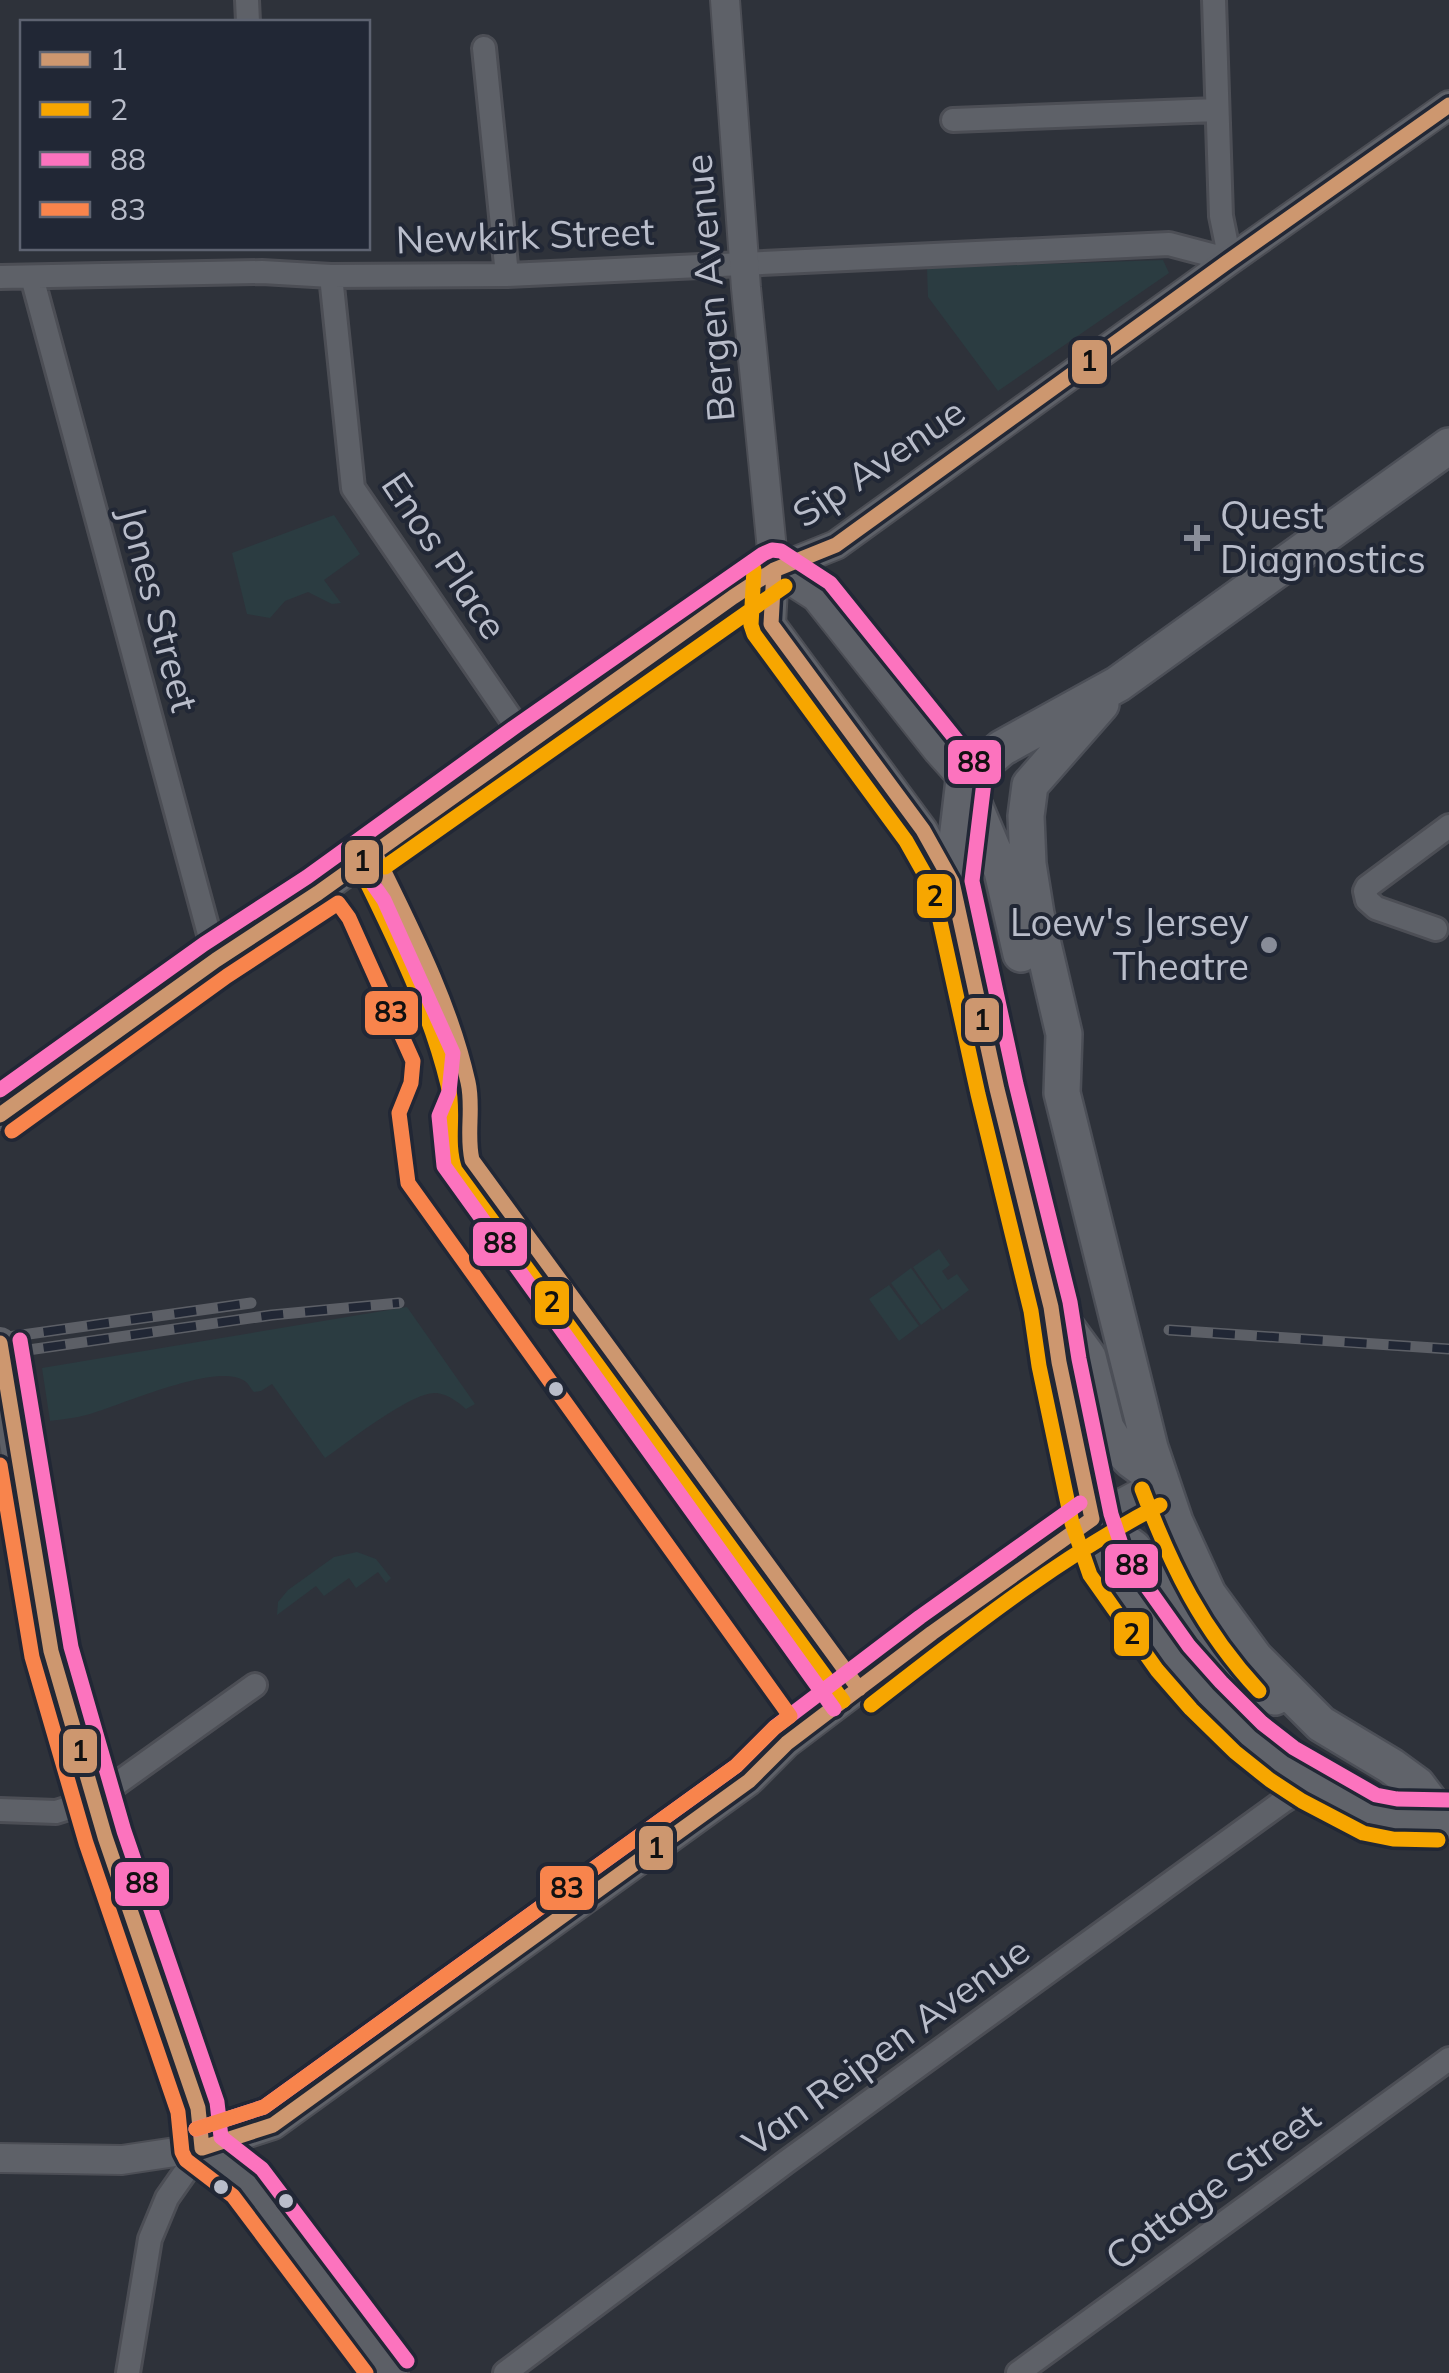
<svg xmlns="http://www.w3.org/2000/svg" width="1449" height="2373" viewBox="0 0 1449 2373" font-family="Mulish,sans-serif">
<style>
.green{fill:#2b3c41}
.lines{fill:none;stroke-linecap:round;stroke-linejoin:round}
.minor-casing{stroke:#4c4e55;stroke-width:28}
.tertiary-casing{stroke:#4c4e55;stroke-width:32}
.secondary-casing{stroke:#4c4e55;stroke-width:38}
.primary-casing{stroke:#4c4f57;stroke-width:40}
.minor{stroke:#5e6168;stroke-width:22}
.tertiary{stroke:#5e6168;stroke-width:28}
.secondary{stroke:#5c5f66;stroke-width:32}
.primary{stroke:#60636a;stroke-width:35}
.rail-casing{stroke:#5c5f66;stroke-width:11}
.rail{stroke:#212735;stroke-width:8;stroke-dasharray:22;stroke-linecap:butt}
.secondary-bridge-casing{stroke:#4c4e55;stroke-width:38;stroke-linecap:butt}
.secondary-bridge{stroke:#5c5f66;stroke-width:32}
.bus-1-casing{stroke:#212735;stroke-width:22}
.bus-2-casing{stroke:#212735;stroke-width:22}
.bus-3-casing{stroke:#212735;stroke-width:22}
.bus-4-casing{stroke:#212735;stroke-width:22}
.bus-1{stroke:#cd976f;stroke-width:15}
.bus-2{stroke:#f7a600;stroke-width:15}
.bus-3{stroke:#fc73be;stroke-width:15}
.bus-4{stroke:#f8844c;stroke-width:15}
.poi-dot{fill:#888c98;stroke:#212735;stroke-width:4}
.bus-dot{fill:#b9bdca;stroke:#212735;stroke-width:4}
.labels{text-anchor:middle;stroke-width:8;stroke-linejoin:round;paint-order:stroke}
.street-label{font-size:38px;fill:#b9bdca;stroke:#212735}
.poi-label{font-size:38px;fill:#b9bdca;stroke:#212735;text-anchor:start}
.line-badge{stroke:#212735;stroke-width:4}
.pale-badge-label{font-size:28px;text-anchor:middle;font-weight:bold;fill:#111}
</style>
<rect width="100%" height="100%" fill="#2e323a"/>
<path class="green" d="M1163,260L1169,273L998,391L928,297L927,268Z
M334,515L360,554L324,580L341,603L332,604L308,592L285,601L270,618L247,614L232,553Z
M939,1249L950,1265L942,1271L948,1280L957,1274L969,1290L943,1310L913,1267Z
M911,1268L941,1310L921,1325L891,1283Z
M889,1285L919,1326L899,1341L869,1299Z
M407,1307L475,1404L466,1409C458,1402 449,1395 437,1393C413,1390 347,1443 325,1458L272,1384L261,1391L254,1392C250,1388 248,1382 243,1380C215,1363 121,1405 90,1414C77,1418 63,1419 50,1421L42,1368Z
M357,1552L376,1559L391,1578L386,1583L378,1572L356,1588L349,1578L324,1596L316,1586L277,1615L278,1602L288,1590L334,1557Z"/>
<g class="lines">
<defs>
<path id="minor" d="M247,0L248,22
M484,48L507,275
M953,120L1217,110
M331,276L353,488L527,742
M0,277L262,272L331,276L507,275L1169,244L1230,260L1221,216L1214,0
M32,277L216,960
M1436,929L1376,908L1367,900L1365,891L1367,887L1449,826
M0,1810L56,1812L94,1800L255,1685
M128,2373L150,2239L167,2198L202,2148
M505,2373L786,2162L1282,1802L1312,1783
M1018,2373L1449,2059"/>
<path id="tertiary" d="M725,0L746,288L774,570L771,624L923,830L952,882
M774,570L816,597L938,751L964,780
M0,1115L216,960L318,893L527,742L733,597L774,570L836,545L1230,260L1449,105
M0,2158L122,2160L202,2148L273,2125L749,1781L787,1743L932,1633L1056,1543L1092,1519L1161,1482"/>
<path id="secondary" d="M10,1406L51,1651L105,1837L198,2108L202,2148L247,2182L391,2373"/>
<path id="primary" d="M1101,704L1030,785L1026,816L1028,864L1036,914L1064,1034L1062,1093L1150,1448L1175,1522L1208,1594L1255,1658L1321,1724L1391,1766L1417,1785L1443,1819L1449,1823
M966,786L1002,871L1021,954
M1055,1312L1088,1357L1106,1428L1117,1446L1131,1460L1161,1482
M1092,1519L1133,1548L1153,1572L1195,1634L1227,1668L1275,1697
M1443,1819H1395L1369,1814L1312,1783L1282,1764L1249,1738L1206,1696L1173,1658L1107,1565L1092,1519L1059,1362L1051,1307L997,1089L952,882L964,780L1002,748L1118,684L1449,446"/>
</defs>
<use href="#minor" class="minor-casing"/>
<use href="#tertiary" class="tertiary-casing"/>
<use href="#secondary" class="secondary-casing"/>
<use href="#primary" class="primary-casing"/>
<use href="#minor" class="minor"/>
<use href="#tertiary" class="tertiary"/>
<use href="#secondary" class="secondary"/>
<use href="#primary" class="primary"/>
<defs>
<path id="rail" d="M1169,1330L1449,1349
M0,1338L251,1303
M0,1354L272,1315L399,1303"/>
</defs>
<use href="#rail" class="rail-casing"/>
<use href="#rail" class="rail"/>
<defs>
<path id="secondary-bridge" d="M0,1343L10,1406"/>
</defs>
<use href="#secondary-bridge" class="secondary-bridge-casing"/>
<use href="#secondary-bridge" class="secondary-bridge"/>
<defs>
<path id="bus-1" d="M774,570L771,624L923,830L952,882L997,1089L1051,1307L1059,1362L1092,1519
M374,851C410,925 450,1001 468,1082C474,1108 466,1134 472,1160L859,1689
M0,1115L216,960L318,893L733,597L774,570L836,545L1230,260L1449,105
M0,1343L51,1651L105,1837L198,2108L202,2148
M202,2148L273,2125L749,1781L787,1743L932,1633L1092,1519"/>
<path id="bus-2" d="M754,569L751,625L754,634L906,841L933,889L978,1094L1031,1311L1039,1366L1072,1523L1090,1575L1157,1670L1191,1709L1235,1752L1270,1780L1302,1801L1363,1833L1393,1839L1438,1840
M356,860C391,932 429,1006 448,1085C455,1113 445,1142 455,1170L843,1701
M385,867L785,586
M1142,1489C1171,1566 1202,1630 1259,1691
M871,1705C964,1633 1056,1559 1160,1505"/>
<path id="bus-3" d="M359,864L384,900L453,1053L449,1092L439,1116L444,1166L834,1709
M0,1090L204,944L307,877L516,726L763,554L772,550L781,551L830,583L983,773L984,782L972,881L1016,1084L1070,1302L1079,1359L1111,1514L1125,1556L1189,1646L1221,1682L1262,1723L1294,1748L1376,1795L1397,1799L1449,1800
M20,1340L71,1647L124,1831L217,2102L221,2137L262,2169L407,2361
M196,2129L264,2107L736,1766L775,1727L920,1617L1080,1503"/>
<path id="bus-4" d="M12,1131L227,976L338,903L349,918L413,1061L411,1083L399,1113L408,1183L790,1716L774,1728L736,1766L264,2107L196,2129
M0,1465L32,1657L86,1843L178,2112L182,2152L186,2160L233,2196L366,2373"/>
</defs>
<use href="#bus-1" class="bus-1-casing"/>
<use href="#bus-2" class="bus-2-casing"/>
<use href="#bus-3" class="bus-3-casing"/>
<use href="#bus-4" class="bus-4-casing"/>
<use href="#bus-1" class="bus-1"/>
<use href="#bus-2" class="bus-2"/>
<use href="#bus-3" class="bus-3"/>
<use href="#bus-4" class="bus-4"/>
</g>
<g class="poi-dot">
<path d="M1192 523h10v10h10v10h-10v10h-10v-10h-10v-10h10z"/>
<circle cx="1269" cy="945" r="10"/>
</g>
<g class="bus-dot">
<circle cx="556" cy="1389" r="9"/>
<circle cx="221" cy="2187" r="9"/>
<circle cx="286" cy="2201" r="9"/>
</g>
<g class="labels">
<g class="street-label">
<text transform="translate(525 236) rotate(-2)" y="13">Newkirk Street</text>
<text transform="translate(710 288) rotate(-95)" y="13">Bergen Avenue</text>
<text transform="translate(879 463) rotate(-34)" y="13">Sip Avenue</text>
<text transform="translate(444 556) rotate(56)" y="13">Enos Place</text>
<text transform="translate(158 609) rotate(75)" y="13">Jones Street</text>
<text transform="translate(886 2047) rotate(-36)" y="13">Van Reipen Avenue</text>
<text transform="translate(1213 2187) rotate(-36)" y="13">Cottage Street</text>
</g>
<g class="poi-label">
<text x="1220" y="529">Quest<tspan x="1220" dy="44">Diagnostics</tspan></text>
<text x="1249" y="936" text-anchor="end">Loew's Jersey<tspan x="1249" dy="44">Theatre</tspan></text>
</g>
</g>
<g class="line-badge">
<rect x="1070" y="338" width="39" height="48" rx="10" fill="#cd976f"/>
<rect x="946" y="738" width="57" height="48" rx="10" fill="#fc73be"/>
<rect x="343" y="838" width="38" height="48" rx="10" fill="#cd976f"/>
<rect x="915" y="872" width="39" height="48" rx="10" fill="#f7a600"/>
<rect x="363" y="989" width="57" height="48" rx="10" fill="#f8844c"/>
<rect x="963" y="996" width="38" height="48" rx="10" fill="#cd976f"/>
<rect x="471" y="1220" width="58" height="48" rx="10" fill="#fc73be"/>
<rect x="533" y="1279" width="38" height="48" rx="10" fill="#f7a600"/>
<rect x="1103" y="1542" width="57" height="48" rx="10" fill="#fc73be"/>
<rect x="1112" y="1610" width="39" height="48" rx="10" fill="#f7a600"/>
<rect x="61" y="1727" width="38" height="48" rx="10" fill="#cd976f"/>
<rect x="637" y="1824" width="38" height="48" rx="10" fill="#cd976f"/>
<rect x="113" y="1860" width="58" height="48" rx="10" fill="#fc73be"/>
<rect x="538" y="1864" width="58" height="48" rx="10" fill="#f8844c"/>
</g>
<g class="pale-badge-label">
<text x="1089" y="371">1</text>
<text x="974" y="772">88</text>
<text x="362" y="871">1</text>
<text x="935" y="906">2</text>
<text x="391" y="1022">83</text>
<text x="982" y="1030">1</text>
<text x="500" y="1253">88</text>
<text x="552" y="1312">2</text>
<text x="1132" y="1575">88</text>
<text x="1132" y="1644">2</text>
<text x="80" y="1761">1</text>
<text x="656" y="1858">1</text>
<text x="142" y="1893">88</text>
<text x="567" y="1898">83</text>
</g>
<rect x="20" y="20" width="350" height="230" fill="#212735" stroke="#5e6371" stroke-width="2.5"/>
<rect x="40" y="52" width="50" height="15" fill="#cd976f" stroke="#5e6371" stroke-width="2.5"/>
<text x="110" y="70" font-size="30" fill="#b9bdca">1</text>
<rect x="40" y="102" width="50" height="15" fill="#f7a600" stroke="#5e6371" stroke-width="2.5"/>
<text x="110" y="120" font-size="30" fill="#b9bdca">2</text>
<rect x="40" y="152" width="50" height="15" fill="#fc73be" stroke="#5e6371" stroke-width="2.5"/>
<text x="110" y="170" font-size="30" fill="#b9bdca">88</text>
<rect x="40" y="202" width="50" height="15" fill="#f8844c" stroke="#5e6371" stroke-width="2.5"/>
<text x="110" y="220" font-size="30" fill="#b9bdca">83</text>
</svg>
